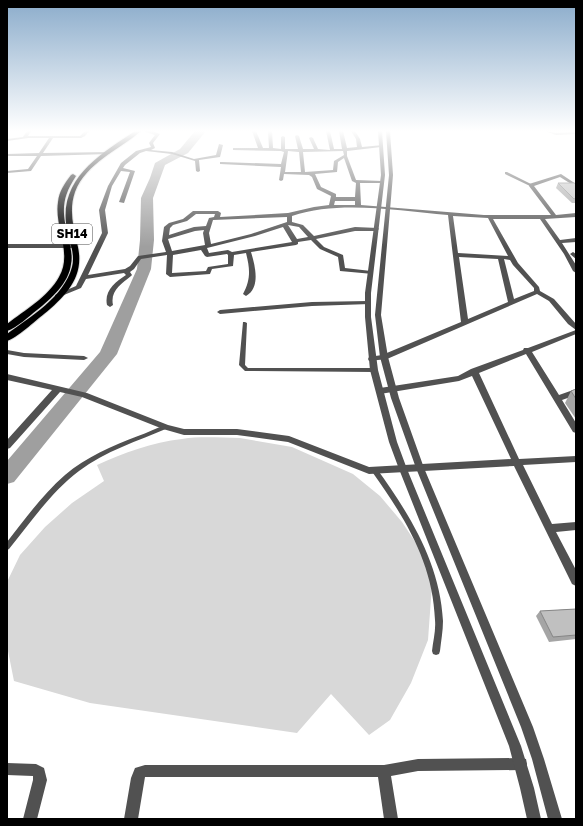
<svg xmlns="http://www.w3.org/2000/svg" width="583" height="826" viewBox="0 0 583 826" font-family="'Golos Text',sans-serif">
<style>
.green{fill:#d8d8d8}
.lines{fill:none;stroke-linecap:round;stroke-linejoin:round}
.river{fill:#9f9f9f;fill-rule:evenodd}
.primary-casing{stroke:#dbdbdb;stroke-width:2}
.service{fill:#515151;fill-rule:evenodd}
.minor{fill:#515151;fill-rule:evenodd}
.tertiary{fill:#515151;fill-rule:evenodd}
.primary{fill:#000;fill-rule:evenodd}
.wall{fill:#a5a5a5}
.building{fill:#c0c0c0;stroke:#868686}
.labels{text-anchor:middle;stroke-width:3.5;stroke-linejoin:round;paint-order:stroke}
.shield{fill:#fff;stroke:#4c4c4c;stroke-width:1}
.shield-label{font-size:12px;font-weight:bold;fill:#000}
</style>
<rect width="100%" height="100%" fill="#fff"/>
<path class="green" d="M240,438L292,447L353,474L380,496L402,522L424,555L432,585L428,640L411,683L390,720L369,735L331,694L297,733L90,703L14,681L7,646V582L20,555L45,527L72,503L104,481L97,465C124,453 152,442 182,439C201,436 221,438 240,438Z"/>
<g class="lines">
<path class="river" d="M195,131H206L188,153L165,165L153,198L154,240L151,269L117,354L14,482L7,484V461L100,352L137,269L140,240L141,198L150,178L155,163L180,149Z"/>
<defs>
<path id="primary" d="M135,131H141C119,150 86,163 75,192C69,209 73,226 77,243C86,275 67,295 44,314C35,321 17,338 7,341V334C30,317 64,297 72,267C76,252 67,237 66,223C61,177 102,153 135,131Z
M73,174L76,176C61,199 62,211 68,237C70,246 73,255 71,264C69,283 51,299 37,310C29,316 17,328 7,331V324C25,310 48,297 59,277C73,253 54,227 58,202C59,191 65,183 71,175Z"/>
</defs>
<use href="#primary" class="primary-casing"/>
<path class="service" d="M505,172H507L533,185L530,186L505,174Z
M243,322H245L247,323L245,365L248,368H374L377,370L374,372L245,371L239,365Z
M166,425L168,426L169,427L168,428C138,441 105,451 79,471C51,492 31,522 9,549L7,550V542C25,519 43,494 65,475C86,457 112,446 138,436C147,433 156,428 166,425Z
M373,469H377C410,515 440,563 443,621C443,631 441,641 440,651L439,654L436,655L433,654L432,651C433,641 436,631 435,620C433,563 405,518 373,473L372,471Z"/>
<path class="minor" d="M27,131H31L28,136H80L85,131H89L85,136L81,138H53L43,153L108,152L110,153L108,154L41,156L31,171L7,173V171L28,169L37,156H7V154L39,153L49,138H28L7,141V139L23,137Z
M143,131H152L160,134L153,143L155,148L151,150L172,152L194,159L216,155L219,144L223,145L220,157L199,160L200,171L198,172L196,171L195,161L172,154L146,151L140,153L125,165L123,168L135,171L124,203L119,202L130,172L121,171L112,186L105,210L108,233L88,275L125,269L130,266L138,256L166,252L162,241L164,227L169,223L183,219L193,211H218L221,213L220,217L288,213L314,207L329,205L331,196L317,189L312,177L309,175L284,174L283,180L281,181L279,180L281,167L220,164V162H222L281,164L284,152L281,151L233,150V148H258L252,131H256L263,148H269L268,131H272L273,148L281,149V137L283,136L285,137V149H298L295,136L297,135L299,136L303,149H314L309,138L311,137L313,138L318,149L330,150L326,131H330L334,149H342L339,131H343L347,148L357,147L356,139L351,131H355L360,139L362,147L383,145V147H381L347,151V156L356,180L382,181L384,182L382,183H360L361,205L484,215H551L529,186V184L561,174L576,184V187L560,177L534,186L556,215L576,213V217L545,219L560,240L576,238V242L562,243L576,265V273L573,271L564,254L540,219H493L518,263L539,287L540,291L554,299L576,324V334L532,352L559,395L576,389V395L562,400L576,423V433L573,432L526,354L479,373L519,459L576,456V462L523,465L552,524L576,522V530L556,532L576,570V586L572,584L514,466L369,474L288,442L237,435H184L163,429L82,397L60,392L10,448L7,449V440L52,390L7,380V374L87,393L168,425L184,429H237L289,436L369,467L511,459L472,376L459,381L380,394L376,391L380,388L458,376L471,369L523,350L524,348H528L576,330L568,324L549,301L537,294L387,359L369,361L368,359L369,357L382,355L461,322L448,215C398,211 340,200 292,216V222L303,225L314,236L355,227L378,228L379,229L376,231H355L316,239L324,247L343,255L345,268L371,271L373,272V274L340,271L338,257L320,249L311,240L298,242V244L296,245L251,252C255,265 261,288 246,296L243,294C251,279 250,269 246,253L234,255L233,266L212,269L210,274L170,277L166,274L167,255L141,259L134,269L130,272L132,275L131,276C121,284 110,291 113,305L110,307L107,305C104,291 115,282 126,275L124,273L86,279L81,288L59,297H55V295L76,286L102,233L99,210L108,186L121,163L136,151L151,147L149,143L155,135ZM288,151L299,152L301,172H285ZM343,151L344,155L334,161L333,170L305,172L303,152ZM344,158L352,181L356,183L355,197H336V194L321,187L315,174L337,172L338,162ZM335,201H355V205H334ZM196,214H215L214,217L209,218L206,226L194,227L169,235L170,228L173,225L187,221ZM453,216L488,218L508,256L458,253ZM287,217V222L251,234L211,244L209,233L213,220ZM288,225L299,227L308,237L297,239ZM283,227L292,242L232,252L228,250L209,253L207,248L255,236ZM204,230L203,233L205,245L172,251L168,239L195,231ZM201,250L205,256L207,257L227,254L228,255V264L208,267L206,271L172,273L173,255ZM459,257L498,259L508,302L468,319ZM504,259L510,260L513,265L534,288V291L514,299Z
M545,131L556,133L576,132V134L556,135Z
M7,244H73L76,246L73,248H7Z
M573,252L576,254V259L570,254Z
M368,301L371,303L370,304L312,306L220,314L217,312L220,310L312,302Z
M7,350L24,353L84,356L88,358L84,360L24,357L7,354Z
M521,758L526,759L527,764L526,769L521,770L418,771L391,776L398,819H384L378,777H145L138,819H124L131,778L135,768L145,765H384L418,759Z
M7,763L36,764L44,768L47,780L37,819H23L33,780V776L7,775Z"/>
<path class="tertiary" d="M378,131H382L385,175L371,293V317L378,370L397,442L407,469L521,746L534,788L541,819H527L520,788L509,746L399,469L389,442L370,370L365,317V293L381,175Z
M386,131H390L393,175L381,315L388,357L399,398L424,468L533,727L544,759L562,819H548L532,759L521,727L416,468L391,398L380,357L375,315L389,175Z"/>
<use href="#primary" class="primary"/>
</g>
<path class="wall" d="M558,183L576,184V203H572L556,188Z
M576,389V419L565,403L571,391Z
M576,609V639L549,642L536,616L540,611Z"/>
<path class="building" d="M558,183H574L576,184V198L574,199Z
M576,389V399L571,391Z
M576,609V635L553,637L540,611Z"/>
<linearGradient id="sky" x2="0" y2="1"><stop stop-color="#8baccb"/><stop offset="0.53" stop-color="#fff"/><stop offset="1" stop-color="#fff" stop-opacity="0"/></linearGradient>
<rect width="583" height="247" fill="url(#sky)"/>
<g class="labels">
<rect class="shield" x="52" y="224" width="40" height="20" rx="3"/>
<g class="shield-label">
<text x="72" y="238">SH14</text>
</g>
</g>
<rect width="583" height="826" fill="none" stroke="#000000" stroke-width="16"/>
</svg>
